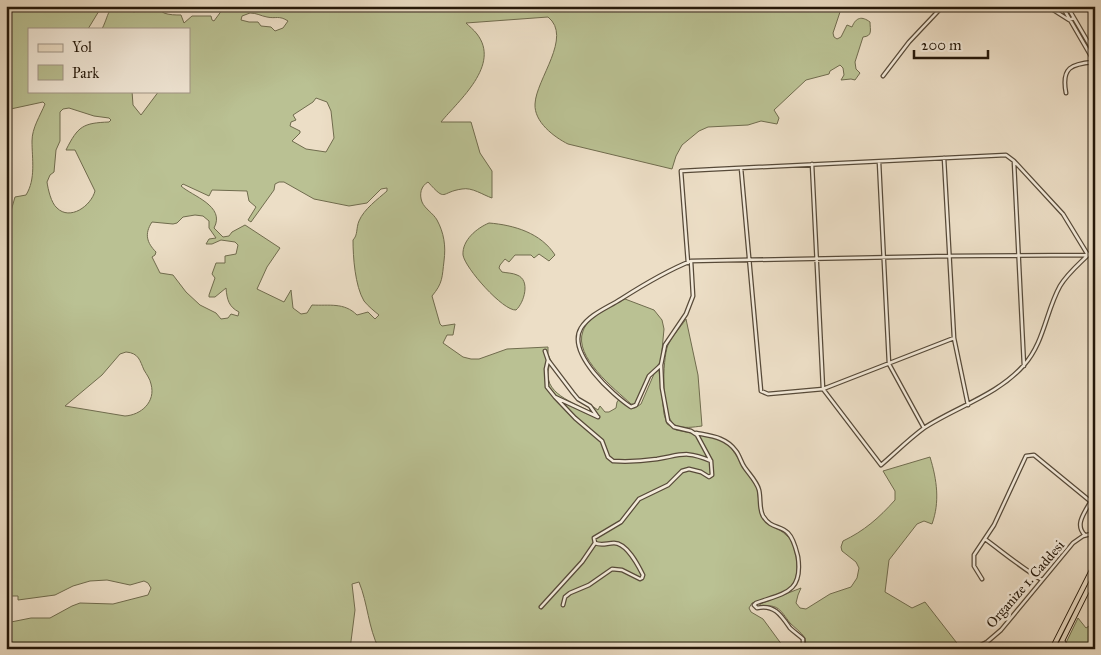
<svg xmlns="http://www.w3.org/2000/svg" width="1101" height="655" viewBox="0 0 1101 655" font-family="'IM FELL Great Primer',serif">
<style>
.green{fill:#bac193;stroke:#706c4e;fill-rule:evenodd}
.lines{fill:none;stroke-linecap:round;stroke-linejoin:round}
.minor-casing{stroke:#574a39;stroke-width:5}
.major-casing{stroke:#25180a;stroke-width:6}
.minor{stroke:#f3eada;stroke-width:2.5}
.major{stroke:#ecdec6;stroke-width:4}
.labels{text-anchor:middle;stroke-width:5;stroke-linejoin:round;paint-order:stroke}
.street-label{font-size:14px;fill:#25180a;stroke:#f3eada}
</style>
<rect width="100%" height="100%" fill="#ecdec6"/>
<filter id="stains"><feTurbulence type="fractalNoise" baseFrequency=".004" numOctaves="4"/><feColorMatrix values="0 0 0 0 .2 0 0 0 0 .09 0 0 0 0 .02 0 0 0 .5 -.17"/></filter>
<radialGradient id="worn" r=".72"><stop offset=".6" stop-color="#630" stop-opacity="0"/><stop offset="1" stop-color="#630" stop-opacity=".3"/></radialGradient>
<path class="green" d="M6,6H102L88,29H29V91H132L133,105L141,115L159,91H189V29H102C111,11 105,6 130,6V10L134,12C151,5 149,3 164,13C169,15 176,15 181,15L184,23L192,16H211L212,20L214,21L225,6H842L833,33L834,37L837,39L841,37L847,25L852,27C856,17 862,16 870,22C870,30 873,36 863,37L855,62L856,69L860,73L855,80L851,79L841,80L844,75L843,68L840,65L830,71L829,74L806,80L774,110L779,118L777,124L761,121L748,125L708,127L699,131L682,145L676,156L672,169L568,144C554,137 534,122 535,104C536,79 573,37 548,17L466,23C469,26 474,30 477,34C501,65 459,100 441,122H471L480,153L492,171V198C483,195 472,187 462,189C440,192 447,203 428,182C421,186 419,194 422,202C425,209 433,213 437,220C444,233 446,246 444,261C442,277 443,283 432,296L440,324L442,326L455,324L453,335H447L443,343L463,357L471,359H479L507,349L548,347V354L551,361C538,391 568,400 589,411L592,406L598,410L600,406L605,412H609L616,408L617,402L620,398L631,408H635L641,404L654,374L659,370L664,414L667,424L676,430L717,438L730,446L757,488L761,516C768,525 779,528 786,535C793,541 794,548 796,556C802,593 781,593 752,603L749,608L751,612L763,619L785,649H379C368,627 368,604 359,582L352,584L355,610L350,649H6V623L31,618H50L72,606L80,603L113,604L148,595L151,588L148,583L144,581L130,585L107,580L90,581L73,586L55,595L18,600V596H6V234L10,224L9,218L15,197L26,195C36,179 32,159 32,141C32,128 40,116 45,104L43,102L6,110ZM250,13C257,13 261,16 267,17C276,19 279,15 288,21L283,28L275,31L271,27L261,26L258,22H249L241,20L242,16ZM316,98L327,102L331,111L334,138L326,152L306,149L292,141L300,133V131L290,126L291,122L296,120L293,115L313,102ZM69,108L94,116L109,118L111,120L109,122C83,123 78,126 66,150H75L95,191C91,206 70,221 57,208C51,203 48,189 47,182L50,175L54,172L56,150L60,141V112L63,109ZM279,182H284L314,199L349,206L367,203L381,189L387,188V191C378,199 364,209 359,221C356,228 358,235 353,240C353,257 355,286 364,301C368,306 374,311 379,315L375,319L368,312L357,315C344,302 329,306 312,305L307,313L301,314L293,308L291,290L284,302L257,289L267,267L280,248L245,225L232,232L229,236L223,237L214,228C226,206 192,196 181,186L183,184L209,196L212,190L247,191L249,201L256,207L248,220L251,222L274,190L275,184ZM195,215L203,216L209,221V228L216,238L209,239L206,244H212L221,240L235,242L238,245L236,254L225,256V263H216L212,274L215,278L209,295V297H215L226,288C227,300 229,307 239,312L238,316L231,314L228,318L221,319L216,313L200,305L186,292L173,275L160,273L152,257L155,255L156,252C147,243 144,234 152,222L173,224L177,223L183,217ZM126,352C139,353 140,361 144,370C147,375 150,379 151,384C156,402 141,415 125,416L65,406L102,375L120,354Z
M489,223C514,225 541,233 555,255L549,261L539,254L534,258L531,255H515L509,262L505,259L500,265L499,268L502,272C507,273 513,273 517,275C531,280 524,303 516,310C503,311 465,268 463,255C462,240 477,228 489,223Z
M625,299L654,310L662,320L664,329L661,361L648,378L636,404H631C615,389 573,357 583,331C589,315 611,306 625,299Z
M686,319L698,375L702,426C694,427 683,429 675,425C661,417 662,360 668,345C672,336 680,328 686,319Z
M930,457C937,480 940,502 932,524L924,521L917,524L889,560L885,592L912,608L925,602L960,647L954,649H802L806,645L805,638C801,632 795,628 790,623C780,610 779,604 760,606V604L801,588L798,595L796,603L800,608L806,609L830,594L851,587L857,578L859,568L856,562L842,551L841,547L843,541C864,531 879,518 895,500V491L883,471Z
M1078,618L1086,628L1095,622V649H1063Z"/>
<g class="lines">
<defs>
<path id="minor" d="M1047,6L1069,20L1074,18
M1062,6L1095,63
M1067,6L1095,54
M883,76L909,42L943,6
M1066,93C1061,67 1072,64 1093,62
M944,158L954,338L968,405
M879,162L889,364L924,428
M1014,162L1024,366
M741,168L761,391L768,394L823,389L954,338
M688,263L681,171C789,165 897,161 1006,155L1014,161L1063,214L1088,255C1079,264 1067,274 1060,286C1046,311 1044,343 1024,365C998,395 956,407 924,428C909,439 895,453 881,465L823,389L812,164
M545,351L548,360L573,393L578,399L590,406L597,416
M548,360L546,369L547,387L555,397L598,417
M661,365L649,376L636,405L631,407C613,395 566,353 581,328C590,314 607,308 621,299C643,285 666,271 691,261L950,256L1088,255L1095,251
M555,397L575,418L602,441L608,457L613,461C627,462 643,461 657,459C681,455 686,450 711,461
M696,433C711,436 726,437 736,451C740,456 741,463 745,468C750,475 757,482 759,490C761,499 759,509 763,516C771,529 780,525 788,533C794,539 796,549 798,557C803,593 784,593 756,603L754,605L757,608C774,604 781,615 790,628C794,632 799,635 803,639V644L797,649
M1092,533L1095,528
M1085,535C1074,525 1085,512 1091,501
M985,539C1004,553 1022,568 1042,580
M982,579L974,566V555L994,525L1026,456L1034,455L1095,505
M563,605L565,597L570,593L589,585L612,569L622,570L640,579L642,578L643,575C638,565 627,543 614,543C607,543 602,546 595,543L594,538L621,522L639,499L668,485L682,471L689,469L701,472L709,477L712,475L711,461L697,435L691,431L674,427L668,421L662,388L661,365L665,345L686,314L693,296L691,261
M541,607L582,562L595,543
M1063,641L1068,649
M973,649L987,642L1001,630L1073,543L1083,536L1095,533"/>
<path id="major" d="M1052,649L1095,564
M1058,649L1095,575"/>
</defs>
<use href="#minor" class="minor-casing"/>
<use href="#major" class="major-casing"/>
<use href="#minor" class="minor"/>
<use href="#major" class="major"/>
</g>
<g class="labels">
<g class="street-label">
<text transform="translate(1025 584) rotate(-49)" y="5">Organize 1. Caddesi</text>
</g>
</g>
<rect width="1101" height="655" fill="none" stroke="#ecdec6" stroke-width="25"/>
<rect x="8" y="8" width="1086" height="640" fill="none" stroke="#25180a" stroke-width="2.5"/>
<rect x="12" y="12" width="1076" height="630" fill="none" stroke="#25180a"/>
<rect x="28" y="28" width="162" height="65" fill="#f3eada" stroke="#a19687"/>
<rect x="38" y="44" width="25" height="8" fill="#ecdec6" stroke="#a19687"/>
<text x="72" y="52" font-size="15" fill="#25180a">Yol</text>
<rect x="38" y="65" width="25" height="15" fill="#bac193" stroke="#a19687"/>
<text x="72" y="78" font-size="15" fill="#25180a">Park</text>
<path d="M914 50v8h74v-8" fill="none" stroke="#25180a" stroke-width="2.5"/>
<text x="921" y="50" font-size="15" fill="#25180a" stroke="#f3eada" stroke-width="4" paint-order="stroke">200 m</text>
<rect width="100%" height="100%" filter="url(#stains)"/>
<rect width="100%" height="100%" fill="url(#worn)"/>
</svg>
